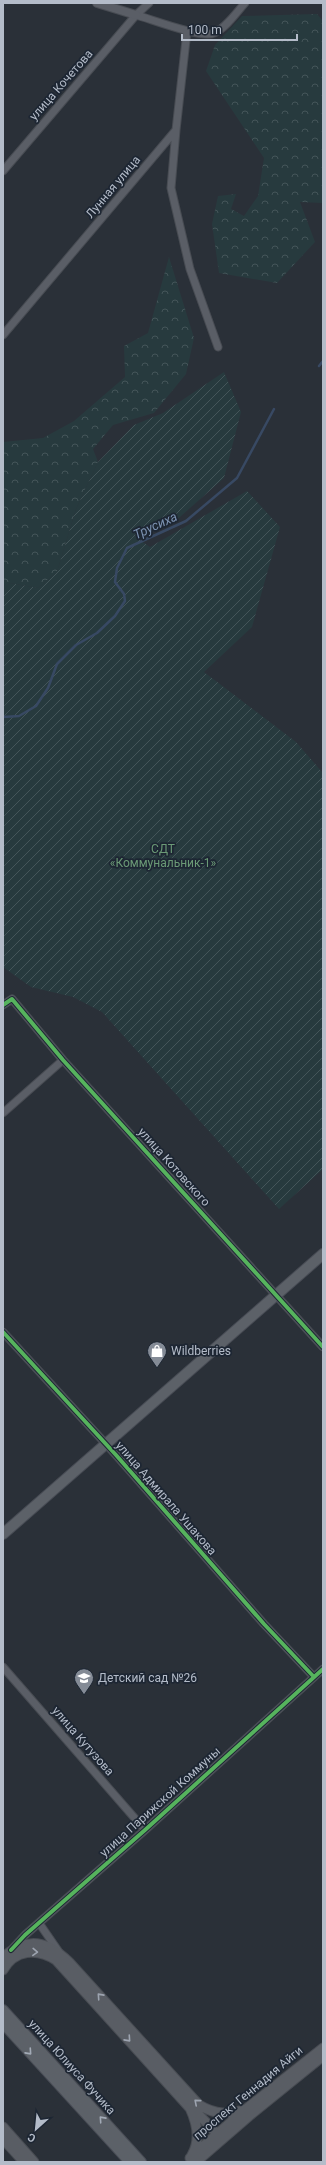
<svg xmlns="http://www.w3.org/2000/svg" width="326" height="2165" viewBox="0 0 326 2165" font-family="Roboto,sans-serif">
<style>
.forest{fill:url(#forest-crowns)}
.garden{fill:url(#garden-furrows)}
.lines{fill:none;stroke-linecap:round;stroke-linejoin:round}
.stream{stroke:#384963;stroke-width:2.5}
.minor-casing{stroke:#484c53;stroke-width:9}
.tertiary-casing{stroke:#484c53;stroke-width:10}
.secondary-casing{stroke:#484c53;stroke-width:11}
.primary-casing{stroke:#484c55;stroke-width:12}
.minor{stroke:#5a5e66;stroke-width:7}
.tertiary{stroke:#5a5e66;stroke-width:8}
.secondary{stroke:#595d64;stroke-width:9}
.primary{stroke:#5c6168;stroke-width:10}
.cycleway-casing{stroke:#1d2633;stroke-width:6}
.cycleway{stroke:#56b35d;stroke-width:4}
.oneway{stroke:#9da4b0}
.oneway2{stroke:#a2aab6}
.labels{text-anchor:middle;stroke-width:3.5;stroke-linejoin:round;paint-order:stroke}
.street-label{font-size:12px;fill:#b4bcc9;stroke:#1d2633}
.park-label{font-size:12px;fill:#6b9a76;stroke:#1d2633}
.poi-label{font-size:12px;fill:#b4bcc9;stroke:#1d2633;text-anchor:start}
.water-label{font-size:13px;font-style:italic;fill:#7c92b1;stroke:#1d2633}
</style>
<defs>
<pattern id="forest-crowns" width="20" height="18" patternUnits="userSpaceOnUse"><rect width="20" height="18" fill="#273a3e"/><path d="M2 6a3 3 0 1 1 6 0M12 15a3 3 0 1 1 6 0" fill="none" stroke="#445559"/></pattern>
<pattern id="garden-furrows" width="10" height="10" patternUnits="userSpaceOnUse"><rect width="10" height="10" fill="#273a3e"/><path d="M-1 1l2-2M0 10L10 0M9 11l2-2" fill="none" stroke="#445559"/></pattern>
</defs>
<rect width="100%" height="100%" fill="#2a3038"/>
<path class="forest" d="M317,14L323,21V203L300,202L315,242L277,283L219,273L212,224L218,196L236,194L231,209L244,216L258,196L264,158L206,71L215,45L242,16Z
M169,257L194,338L186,374L154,413L113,425L93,449L98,462L76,509L57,572L38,588L10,583L3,591V442L43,438L74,421L125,377L124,346L148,333Z"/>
<path class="garden" d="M224,372L241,412L224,478L172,524L137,538L150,547L247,491L280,527L252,627L204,672L296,742L323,773V1169L279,1209L102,1012L73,997L31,987L3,967V591L10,583L38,588L57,572L76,509L98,462L134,425L163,413Z"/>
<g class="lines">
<path class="stream" d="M319,366L323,361
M3,717L19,716L36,706L48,688L57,664L76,645L97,633L115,616L125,601L124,594L115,582L117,568L127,548L186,521L237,478L274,409"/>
<defs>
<path id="minor" d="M136,15C151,19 202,39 214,33C226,28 236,13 245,3
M176,130L171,188L190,269L218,347
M3,171L136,15L149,3
M3,335L176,130L187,31
M3,1005L12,999L63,1060L323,1347
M3,1113L63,1060
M3,1332L116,1455L264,1624L314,1677
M3,1667L145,1830
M39,1923L59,1952
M13,1948L25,1935L145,1830L323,1669"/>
<path id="tertiary" d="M97,3L136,15"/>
<path id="secondary" d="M3,1957C28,1936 47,1941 69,1962L199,2105C216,2115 229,2115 246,2109
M3,1970C15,1949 37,1948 56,1960L189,2107L200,2116L222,2139
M190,2108C197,2123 201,2140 192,2155
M3,2127L34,2162
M3,2139L24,2162
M190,2158L246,2109L323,2048
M196,2162L249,2116L323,2056"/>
<path id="primary" d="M3,1534L323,1254
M3,2010L141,2162
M3,2023L130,2162"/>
</defs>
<use href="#minor" class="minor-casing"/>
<use href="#tertiary" class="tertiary-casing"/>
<use href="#secondary" class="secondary-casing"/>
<use href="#primary" class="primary-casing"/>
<use href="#minor" class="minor"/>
<use href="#tertiary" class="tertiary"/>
<use href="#secondary" class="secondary"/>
<use href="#primary" class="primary"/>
<defs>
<path id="cycleway" d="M3,1005L12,999L63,1060L323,1347
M3,1332L116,1455L264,1624L314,1677
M11,1950L25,1935L145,1830L323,1669"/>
</defs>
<use href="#cycleway" class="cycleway-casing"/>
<use href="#cycleway" class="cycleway"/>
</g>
<defs><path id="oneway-chevron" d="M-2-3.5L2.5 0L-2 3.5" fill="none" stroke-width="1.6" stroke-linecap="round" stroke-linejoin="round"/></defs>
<g class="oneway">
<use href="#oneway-chevron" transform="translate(35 1952) rotate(2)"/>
<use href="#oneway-chevron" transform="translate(100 1996) rotate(-132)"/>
<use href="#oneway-chevron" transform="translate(128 2039) rotate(48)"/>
<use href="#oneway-chevron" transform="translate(197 2102) rotate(-139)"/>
</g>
<g class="oneway2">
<use href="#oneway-chevron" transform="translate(29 2052) rotate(48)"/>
<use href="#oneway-chevron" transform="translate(102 2119) rotate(-132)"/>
</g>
<defs>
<symbol id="shop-pin" viewBox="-11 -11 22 30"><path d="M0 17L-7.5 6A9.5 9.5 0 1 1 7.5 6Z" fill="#848b96" stroke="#1d2633"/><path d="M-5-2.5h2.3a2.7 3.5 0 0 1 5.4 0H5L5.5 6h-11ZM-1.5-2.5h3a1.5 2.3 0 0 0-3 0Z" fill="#fff"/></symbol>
<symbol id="school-pin" viewBox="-11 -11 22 30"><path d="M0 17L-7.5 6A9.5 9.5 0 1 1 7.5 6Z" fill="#848b96" stroke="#1d2633"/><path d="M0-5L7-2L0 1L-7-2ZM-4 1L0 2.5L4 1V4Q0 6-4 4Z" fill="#fff"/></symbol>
</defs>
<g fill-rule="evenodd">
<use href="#shop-pin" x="146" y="1340" width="22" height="30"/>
<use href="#school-pin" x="73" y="1667" width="22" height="30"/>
</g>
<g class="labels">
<g class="street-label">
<text transform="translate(61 85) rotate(-49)" y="4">улица Кочетова</text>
<text transform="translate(113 187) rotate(-50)" y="4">Лунная улица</text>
<text transform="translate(174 1167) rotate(48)" y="4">улица Котовского</text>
<text transform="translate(166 1498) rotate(49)" y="4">улица Адмирала Ушакова</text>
<text transform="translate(83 1741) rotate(49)" y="4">улица Кутузова</text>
<text transform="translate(160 1802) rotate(-42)" y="4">улица Парижской Коммуны</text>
<text transform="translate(72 2067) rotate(48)" y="4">улица Юлиуса Фучика</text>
<text transform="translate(248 2093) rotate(-40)" y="4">проспект Геннадия Айги</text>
</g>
<g class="park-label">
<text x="163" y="853">СДТ<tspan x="163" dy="14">«Коммунальник-1»</tspan></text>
</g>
<g class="poi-label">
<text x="171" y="1355">Wildberries</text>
<text x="98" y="1682">Детский сад №26</text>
</g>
<g class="water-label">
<text transform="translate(155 525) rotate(-25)" y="5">Трусиха</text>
</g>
</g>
<rect width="326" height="2165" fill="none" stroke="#b4bcc9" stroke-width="8"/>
<g transform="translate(36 2129) rotate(207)" stroke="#1d2633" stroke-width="3" paint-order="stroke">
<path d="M0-3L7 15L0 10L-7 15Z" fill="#b4bcc9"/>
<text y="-6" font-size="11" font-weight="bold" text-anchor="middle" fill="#b4bcc9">С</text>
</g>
<path d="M182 34v6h115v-6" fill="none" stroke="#b4bcc9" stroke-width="2"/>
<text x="188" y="34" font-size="12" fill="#b4bcc9" stroke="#1d2633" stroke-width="3" paint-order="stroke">100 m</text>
</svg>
